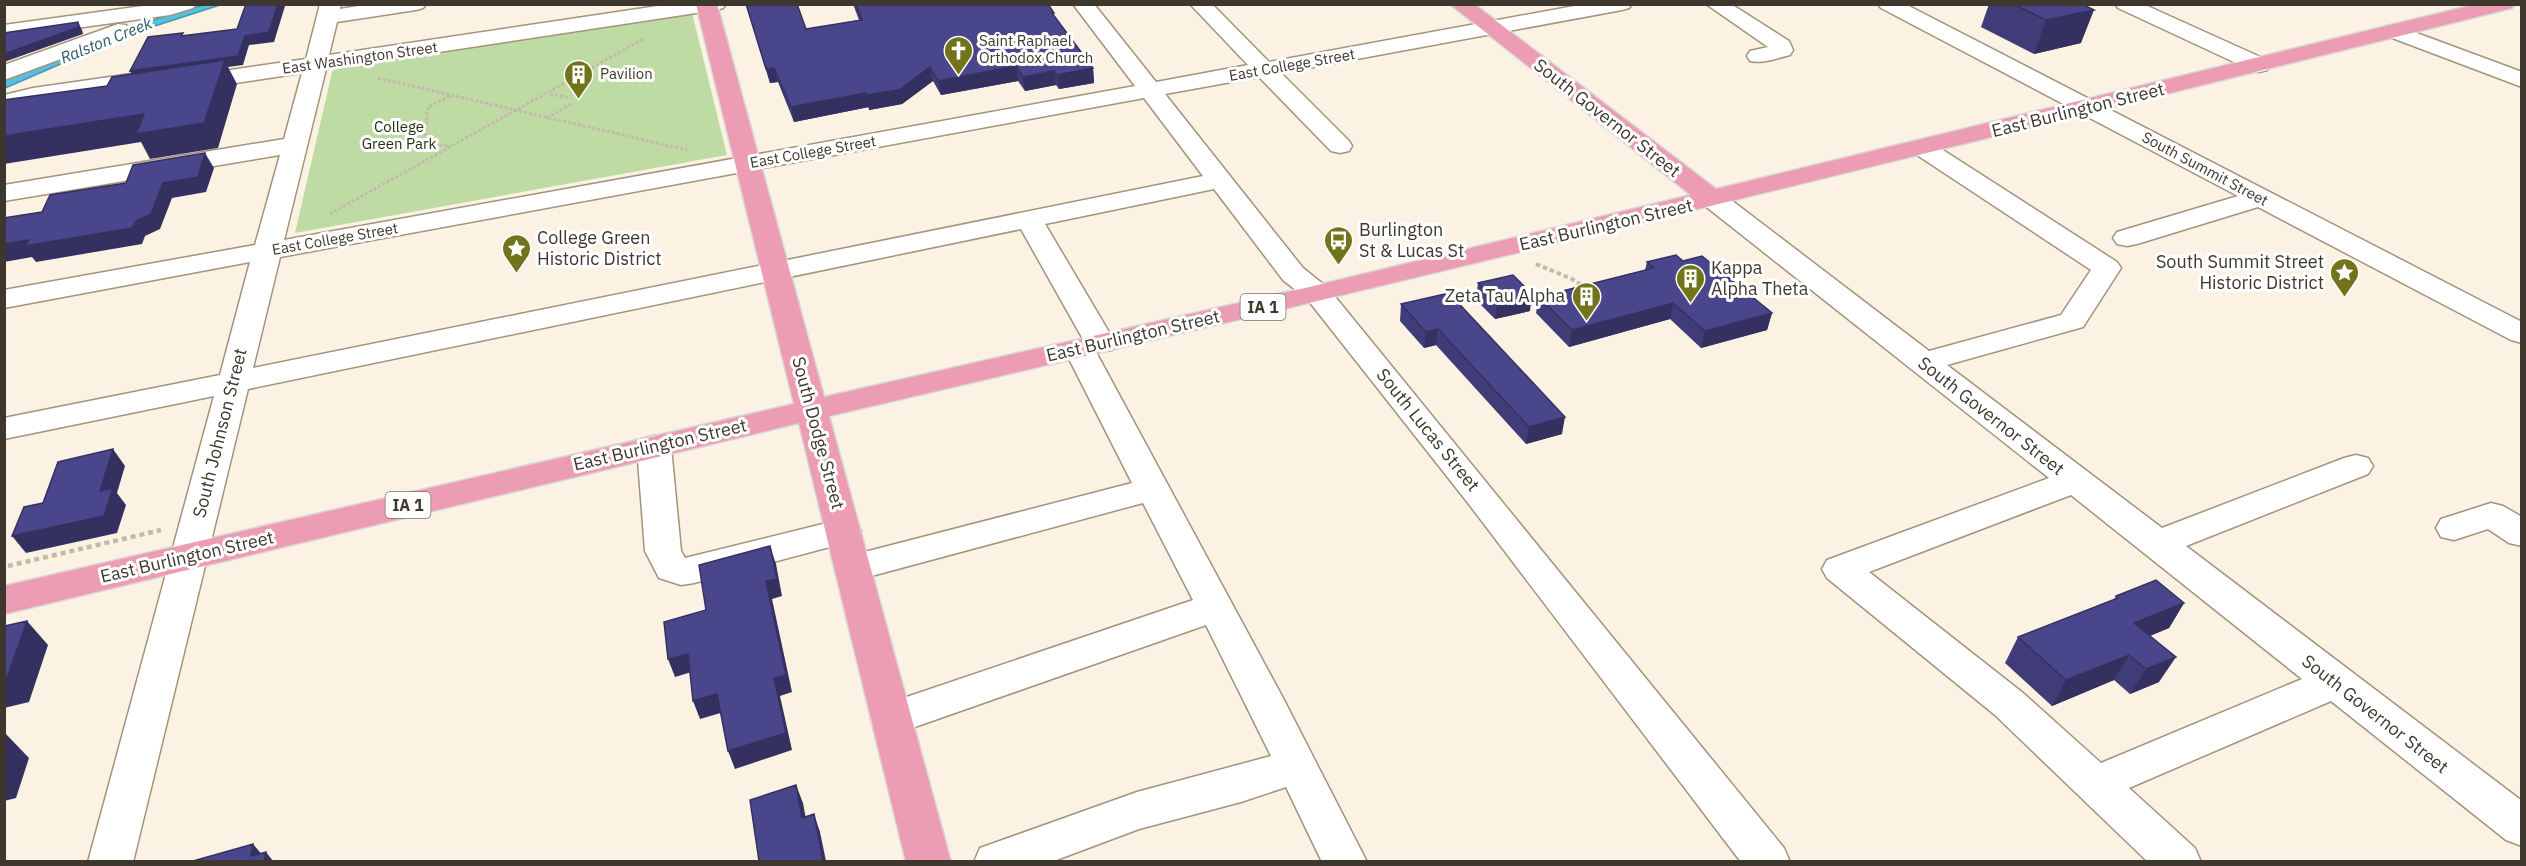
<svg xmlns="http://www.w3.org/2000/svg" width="2526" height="866" viewBox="0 0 2526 866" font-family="'IBM Plex Sans',sans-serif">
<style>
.green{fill:#bddba2}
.water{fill:#53c0e4;stroke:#4d97ad;stroke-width:1.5}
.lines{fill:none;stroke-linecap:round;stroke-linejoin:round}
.minor-casing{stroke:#a4937c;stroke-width:3}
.major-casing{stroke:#d8d7d5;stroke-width:3}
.path-far2{stroke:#c3b9ac;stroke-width:3;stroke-dasharray:3 2;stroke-linecap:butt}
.path-far1{stroke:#c3b9ac;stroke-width:4;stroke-dasharray:4.5 3;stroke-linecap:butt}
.path{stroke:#c3b9ac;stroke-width:4.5;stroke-dasharray:5 4;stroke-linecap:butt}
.minor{fill:#fff;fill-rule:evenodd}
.major{fill:#ec9db3;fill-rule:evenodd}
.wall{fill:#403c78}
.shaded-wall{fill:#343161}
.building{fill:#4a468b;stroke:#343161;stroke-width:1.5}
.labels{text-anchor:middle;stroke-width:6;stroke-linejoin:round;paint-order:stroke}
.far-poi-label{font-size:15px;fill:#3e372d;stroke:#fff;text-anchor:start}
.far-street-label{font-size:15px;fill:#3e372d;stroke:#fff}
.far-park-label{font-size:15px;fill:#223212;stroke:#fff}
.far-water-label{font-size:16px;font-style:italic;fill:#2c5969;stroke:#fff}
.shield{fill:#fff;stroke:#78736c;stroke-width:1.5}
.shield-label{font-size:16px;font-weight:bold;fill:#3e372d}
.street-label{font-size:18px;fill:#3e372d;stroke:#fff}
.poi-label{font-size:18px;fill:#3e372d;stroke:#fff;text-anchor:start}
</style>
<rect width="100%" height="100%" fill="#fcf2e3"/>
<path class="green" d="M692,13L727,155L295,233L333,68Z"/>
<path class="water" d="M204,5H220L130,34L5,88V80L156,19Z"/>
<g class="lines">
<defs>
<path id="minor" d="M157,4H196L193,8L170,15L4,38V25Z
M320,4H341L340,9L370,4H426L423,8L416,10L337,22L329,55L671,4H726L723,8L716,10L326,69L284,240L1135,86L1073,4H1094L1156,82L1248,65L1190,4H1212L1269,62L1585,4H1632L1629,8L1622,10L1281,73L1349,141L1352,146L1349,151L1340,153L1331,151L1259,77L1165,94L1303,268L1328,288L1784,848L1790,862H1741L1468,503L1308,300L1283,280L1214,189L1045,224L1116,344L1112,350L1096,352L1283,698L1367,862H1322L1286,787L1241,802L1139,829L1051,862H974L980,848L1137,792L1271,756L1206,625L892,735L877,731L871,719L877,707L1193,600L1143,503L853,581L840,577L835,568L840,559L853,555L1132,483L1064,349L1068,343L1084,341L1021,229L248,389L133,862H88L214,396L4,439V418L220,375L250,262L4,308V290L255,245L280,155L4,201V185L284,139L302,73L189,90L181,88L177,83L181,78L189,76L306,59ZM1144,98L1203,176L253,368L280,257Z
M1706,4H1731L1789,41L1793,50L1790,55C1777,58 1763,64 1750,61L1747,56L1750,51L1768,47Z
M1878,4H1905L2522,322V343L2511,340L2258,207L2137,244L2127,246L2117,244L2113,238L2117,232L2238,196L1881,8Z
M2115,4H2143L2267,60L2270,65L2267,70L2259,72L2251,70L2118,8Z
M118,24L126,25L129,30L126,35L4,80V65Z
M2395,25L2522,72V87L2387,36L2384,31L2387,26Z
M152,71L160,73L163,78L160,83L33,102L4,109V95L33,88Z
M1923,141L1932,143L2117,262L2121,268L2083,327L1947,365L2162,528L2344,458L2356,455L2368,458L2373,466L2368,474L2186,546L2522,801V846L2506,840L2331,701L2129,788L2195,848L2201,862H2148L1995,715L1827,578L1822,569L1827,560L2049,478L1704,205L1700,199L1704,193L1713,191L1722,193L1929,351L2061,315L2091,270L1914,153L1911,148L1914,143ZM2071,495L2302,679L2101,763L2023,693L1869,572Z
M654,436L666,439L671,447L681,551L685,558L843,519L856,522L861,531L856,540L694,583L681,585L659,578L645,551L637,447L642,439Z
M2491,503L2503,506L2522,517V546L2509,543L2488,529L2454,540L2441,537L2436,528L2441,519Z"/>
<path id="major" d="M696,4H717L824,397L1318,285L1691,195L1450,4H1474L1716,189L2477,4H2515L2512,8C1951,148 1393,285 829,416L951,862H906L799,423L4,614V586L794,404Z"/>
</defs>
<use href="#minor" class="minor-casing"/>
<use href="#major" class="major-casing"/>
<path class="path-far2" d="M378,78L687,150
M550,94L570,98
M450,96L428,107L424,141L451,147
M547,118L571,104
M330,214L645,38"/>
<path class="path-far1" d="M1536,264L1572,279L1586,288"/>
<path class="path" d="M8,566L161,530"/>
<use href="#minor" class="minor"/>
<use href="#major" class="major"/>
</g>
<path class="wall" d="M746,4L806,29L859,20L853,4H1048L1055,17L1093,68L1094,83L1059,89L1056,85L1025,91L1018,81L941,95L933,81L902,104L869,110V107L794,122L778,82L770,83Z
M1989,4H2082L2081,43L2034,54L1981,27Z
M1683,261L1772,313L1767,330L1701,348L1670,319L1569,347L1536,313L1539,297L1645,270L1647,262Z
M1478,283L1530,311L1495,319L1476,300Z
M1449,293L1562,434L1526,444L1436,345L1424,348L1400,321L1401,304Z
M2116,596L2184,603L2169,628L2150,636L2159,682L2130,694L2114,680L2052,706L2005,663L2018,637L2114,600Z"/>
<path class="shaded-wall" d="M278,4H284L285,6L274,42L249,45L243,65L228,67L237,84L218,148L150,159L141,142L4,164V136L136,81L130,71L245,36Z
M2094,10L2081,43L2034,54L2046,20Z
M78,22L82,30L83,34L4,62V54Z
M1016,66L1018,81L941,95L938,81Z
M930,67L933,81L902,104L869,110L866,95Z
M774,68L778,82L770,83L766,69Z
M1093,68L1094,83L1059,89L1057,75Z
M1054,71L1056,85L1025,91L1023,77Z
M866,93L869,107L794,122L791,107Z
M205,153L214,168L206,192L172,198L160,229L145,236L142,244L36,262L32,257L4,262V244L136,221L163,183Z
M1532,294L1530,311L1495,319L1497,303Z
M1673,303L1670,319L1569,347L1572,330Z
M1772,313L1767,330L1701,348L1705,331Z
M1438,329L1436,345L1424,348L1426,332Z
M1565,417L1562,434L1526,444L1529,427Z
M113,449L125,466L117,493L126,505L117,533L26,553L12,536L100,491Z
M770,546L776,564L782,596L772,599L792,692L780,696L792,750L735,769L728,751L774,678L766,581Z
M2184,603L2169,628L2119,648L2134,623Z
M27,621L48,645L29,702L4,708V678Z
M688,654L695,671L675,677L668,659Z
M2129,655L2114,680L2052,706L2066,680Z
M2176,657L2159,682L2130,694L2146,669Z
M717,694L724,712L700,719L693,701Z
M6,734L29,758L16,798L4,801V738Z
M796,785L803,803L809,836L802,818Z
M814,814L820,832L826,861H823Z
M253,844L265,858L266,852L273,861H256L251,856Z"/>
<path class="building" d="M246,4H278L269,32L245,36L238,56L130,71L148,37L183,33L181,36L237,29Z
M746,4H797L806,29L862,20L856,4H1048L1054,13H1052L1093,68L1057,75L1054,71L1023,77L1016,66L938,81L930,67L899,90L866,95V93L791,107L774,68L766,69Z
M2013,4H2082L2094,10L2046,20Z
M78,22L79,27L4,54V33Z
M225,60L204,123L136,134L144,114L4,136V100L107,86L112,77Z
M205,153L198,177L163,183L151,214L136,221L132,228L25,246L29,240L4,244V218L42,212L50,195L126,183L133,165Z
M1676,255L1683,261L1702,256L1772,313L1705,331L1673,303L1572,330L1539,297L1654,268L1647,262Z
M1513,275L1532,294L1497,303L1478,283Z
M1449,293L1565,417L1529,427L1438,329L1426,332L1401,304Z
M113,449L100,491L113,488L104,516L12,536L24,507L43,503L58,462Z
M770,546L777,579L766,581L786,675L774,678L786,733L728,751L717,694L693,701L688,654L668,659L664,622L706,610L699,565Z
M2156,580L2184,603L2134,623L2176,657L2146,669L2129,655L2066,680L2018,637L2118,598L2116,596Z
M27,621L7,678H4V626Z
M796,785L802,818L814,814L823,861H759L750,800Z
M253,844L251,856L266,852L264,861H193Z"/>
<defs>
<symbol id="church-pin" viewBox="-11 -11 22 30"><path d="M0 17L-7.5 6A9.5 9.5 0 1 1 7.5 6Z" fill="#72741b" stroke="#fff"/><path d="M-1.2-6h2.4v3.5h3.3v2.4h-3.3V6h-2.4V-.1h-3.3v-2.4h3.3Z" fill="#fff"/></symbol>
<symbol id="building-pin" viewBox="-11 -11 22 30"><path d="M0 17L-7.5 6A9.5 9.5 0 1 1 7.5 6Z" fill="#72741b" stroke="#fff"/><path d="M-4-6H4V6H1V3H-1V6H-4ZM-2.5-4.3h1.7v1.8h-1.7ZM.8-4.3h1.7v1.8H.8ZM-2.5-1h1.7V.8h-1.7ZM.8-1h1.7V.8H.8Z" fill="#fff"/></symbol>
<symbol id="bus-pin" viewBox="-11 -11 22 30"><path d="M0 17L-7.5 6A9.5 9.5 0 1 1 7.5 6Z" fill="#72741b" stroke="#fff"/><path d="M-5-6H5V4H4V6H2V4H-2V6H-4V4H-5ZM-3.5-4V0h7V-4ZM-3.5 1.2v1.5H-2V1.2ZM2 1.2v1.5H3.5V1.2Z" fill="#fff"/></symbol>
<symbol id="sight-pin" viewBox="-11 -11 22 30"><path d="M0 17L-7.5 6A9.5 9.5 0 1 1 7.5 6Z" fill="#72741b" stroke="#fff"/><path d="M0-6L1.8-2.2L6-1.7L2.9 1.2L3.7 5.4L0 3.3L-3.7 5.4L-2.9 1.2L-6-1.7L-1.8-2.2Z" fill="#fff"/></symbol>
</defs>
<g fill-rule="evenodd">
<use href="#church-pin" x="942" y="34" width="33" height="45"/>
<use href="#building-pin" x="562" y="58" width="33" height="45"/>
<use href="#bus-pin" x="1322" y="224" width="33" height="45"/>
<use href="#sight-pin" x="500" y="232" width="33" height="45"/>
<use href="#sight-pin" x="2328" y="256" width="33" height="45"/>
<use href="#building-pin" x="1674" y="262" width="33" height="45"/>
<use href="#building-pin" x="1570" y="280" width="33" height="45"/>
</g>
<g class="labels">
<g class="far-poi-label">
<text x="979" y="46">Saint Raphael<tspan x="979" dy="17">Orthodox Church</tspan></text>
<text x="600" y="79">Pavilion</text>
</g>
<g class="far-street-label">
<text transform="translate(360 58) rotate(-8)" y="5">East Washington Street</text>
<text transform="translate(1292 65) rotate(-10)" y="5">East College Street</text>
<text transform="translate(813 152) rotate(-10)" y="5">East College Street</text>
<text transform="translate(2205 169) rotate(28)" y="5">South Summit Street</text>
<text transform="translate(335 239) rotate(-10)" y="5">East College Street</text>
</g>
<g class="far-park-label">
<text x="399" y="132">College<tspan x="399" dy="17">Green Park</tspan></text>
</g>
<g class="far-water-label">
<text transform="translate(106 40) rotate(-22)" y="6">Ralston Creek</text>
</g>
<g class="shield">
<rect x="1240.5" y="294" width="45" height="26" rx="4.5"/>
<rect x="385.5" y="492" width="45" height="26" rx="4.5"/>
</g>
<g class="shield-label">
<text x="1263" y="313">IA 1</text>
<text x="408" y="511">IA 1</text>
</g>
<g class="street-label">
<text transform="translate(2078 110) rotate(-14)" y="6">East Burlington Street</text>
<text transform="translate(1607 118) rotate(38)" y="6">South Governor Street</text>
<text transform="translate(1606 225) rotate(-13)" y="6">East Burlington Street</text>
<text transform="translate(1133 336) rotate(-13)" y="6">East Burlington Street</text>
<text transform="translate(1991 416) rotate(38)" y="6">South Governor Street</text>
<text transform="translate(1428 430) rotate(51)" y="6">South Lucas Street</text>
<text transform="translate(220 433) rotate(-76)" y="6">South Johnson Street</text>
<text transform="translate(818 433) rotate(75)" y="6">South Dodge Street</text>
<text transform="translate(660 445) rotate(-13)" y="6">East Burlington Street</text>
<text transform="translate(187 557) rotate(-13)" y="6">East Burlington Street</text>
<text transform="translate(2375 714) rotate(38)" y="6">South Governor Street</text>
</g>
<g class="poi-label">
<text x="1359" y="236">Burlington<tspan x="1359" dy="21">St &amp; Lucas St</tspan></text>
<text x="537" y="244">College Green<tspan x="537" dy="21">Historic District</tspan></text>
<text x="2324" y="268" text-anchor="end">South Summit Street<tspan x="2324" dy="21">Historic District</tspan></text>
<text x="1711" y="274">Kappa<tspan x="1711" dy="21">Alpha Theta</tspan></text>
<text x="1565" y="302" text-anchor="end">Zeta Tau Alpha</text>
</g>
</g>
<rect width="2526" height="866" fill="none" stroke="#3e372d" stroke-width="12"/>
</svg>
